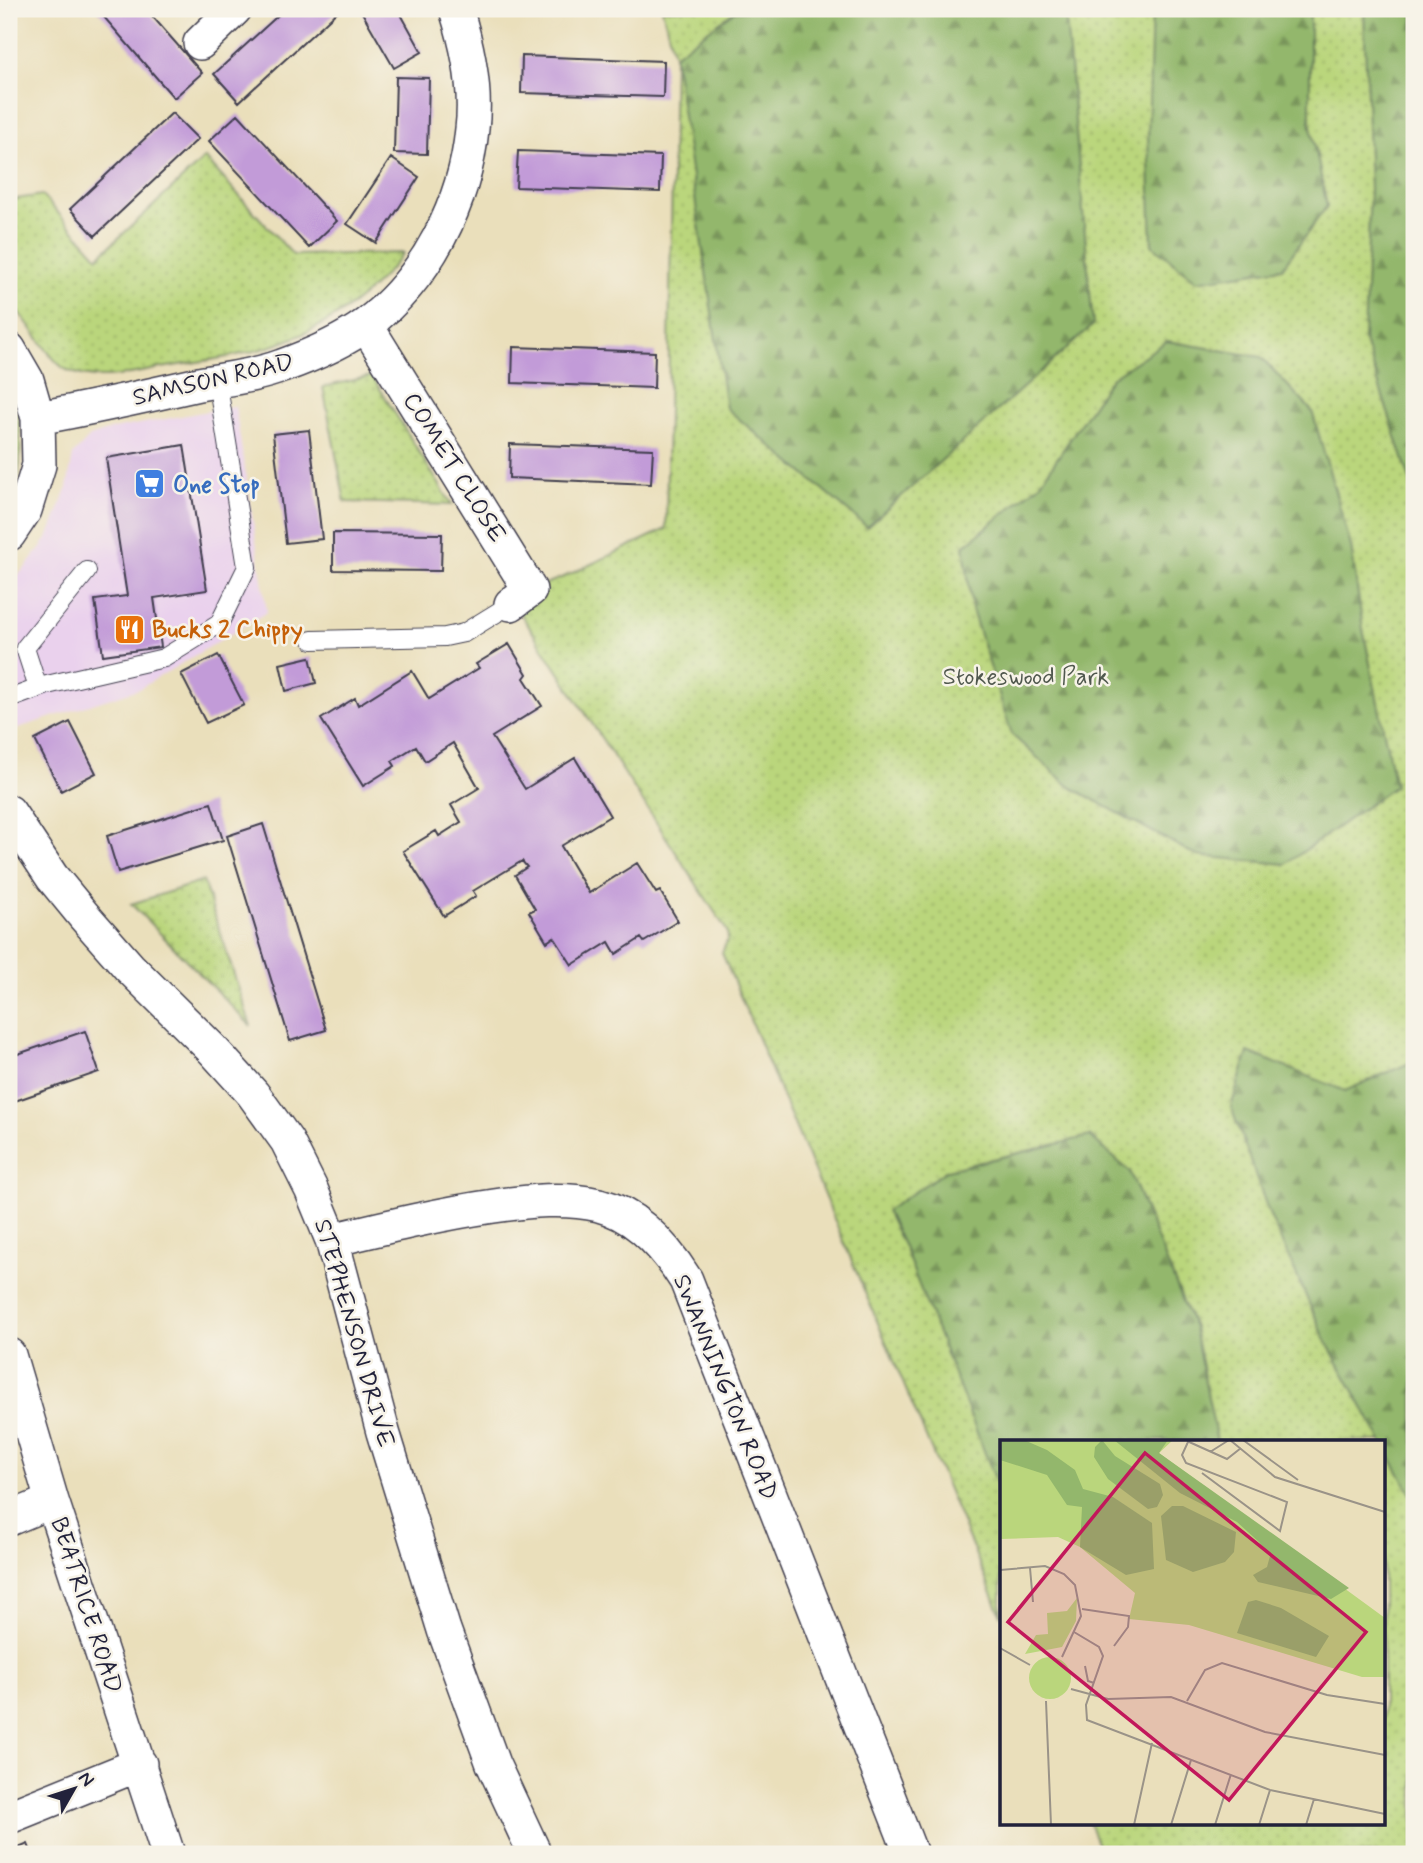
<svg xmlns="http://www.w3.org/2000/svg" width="1423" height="1863" viewBox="0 0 1423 1863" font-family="Mynerve,sans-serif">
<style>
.built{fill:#ead1ed}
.green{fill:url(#green-dots);stroke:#6e7c5c;stroke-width:2}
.forest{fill:url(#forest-firs);stroke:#5a6c54;stroke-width:2}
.building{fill:#c29bd8}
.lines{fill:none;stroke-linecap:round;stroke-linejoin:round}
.service-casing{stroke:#403e4e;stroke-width:20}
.minor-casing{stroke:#403e4e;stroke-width:36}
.service{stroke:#fff;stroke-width:18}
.minor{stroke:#fff;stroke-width:33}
.labels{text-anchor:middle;stroke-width:5;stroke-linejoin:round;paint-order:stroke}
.street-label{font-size:24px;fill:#22223b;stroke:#f7f3e8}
.shop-label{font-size:24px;font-weight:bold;fill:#366cbe;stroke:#f7f3e8;text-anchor:start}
.food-label{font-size:24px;font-weight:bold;fill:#c56008;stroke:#f7f3e8;text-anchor:start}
.park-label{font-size:24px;fill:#50584e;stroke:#f7f3e8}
.inset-road{fill:none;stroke:#9a9388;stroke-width:2}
.view{fill:#c2185b;fill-opacity:0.15;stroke:#c2185b;stroke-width:3.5}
.inset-edge{fill:none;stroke:#22223b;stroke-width:3.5}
</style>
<defs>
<pattern id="green-dots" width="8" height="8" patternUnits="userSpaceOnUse" patternTransform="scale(1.75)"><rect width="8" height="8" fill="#bad67c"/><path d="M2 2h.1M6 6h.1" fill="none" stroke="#a0b76c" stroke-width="1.8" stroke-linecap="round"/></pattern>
<pattern id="forest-firs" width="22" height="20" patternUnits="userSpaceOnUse" patternTransform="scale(1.75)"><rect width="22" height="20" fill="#93b76c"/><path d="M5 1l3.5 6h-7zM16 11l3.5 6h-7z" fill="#78945a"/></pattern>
</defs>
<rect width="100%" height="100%" fill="#f7f3e8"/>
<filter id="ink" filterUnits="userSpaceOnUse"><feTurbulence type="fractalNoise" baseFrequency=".0143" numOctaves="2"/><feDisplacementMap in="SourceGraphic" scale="14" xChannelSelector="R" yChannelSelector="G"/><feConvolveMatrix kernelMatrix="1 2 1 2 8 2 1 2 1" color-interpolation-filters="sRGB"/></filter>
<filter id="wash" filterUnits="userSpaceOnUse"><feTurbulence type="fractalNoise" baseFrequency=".00686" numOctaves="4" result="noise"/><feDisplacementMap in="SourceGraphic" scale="28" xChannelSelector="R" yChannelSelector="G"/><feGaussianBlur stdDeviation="1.57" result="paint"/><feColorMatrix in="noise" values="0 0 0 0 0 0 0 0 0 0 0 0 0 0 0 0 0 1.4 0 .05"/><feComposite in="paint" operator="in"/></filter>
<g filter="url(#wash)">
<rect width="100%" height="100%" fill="#eadfbb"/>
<path class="built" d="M235,406L267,612L139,689L15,729L9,716V584L26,567L49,536L67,488L73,455L90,437L113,429Z"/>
<path class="green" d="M662,9H1414V1854H1102L1089,1823H1383V1441H1001V1615L722,953L728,938L727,931L513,602L530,590L566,576L666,529L674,55Z
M205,158L293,255L403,253C374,293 332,324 286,341C248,356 201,361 161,368C130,374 97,384 67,370C49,362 30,319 9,303V200L42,195L98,257Z
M372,376L452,505L345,502L323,387Z
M9,390C23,419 25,473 9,502Z
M203,881L251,1026L131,904Z"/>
<path class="forest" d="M738,9H1061L1066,19L1093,325L867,527L726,408L674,55Z
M1152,9H1310V121L1327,206L1282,268L1197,281L1152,245L1148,136Z
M1364,9H1414V492L1364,339L1370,190Z
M1167,341L1261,357L1312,411L1351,546L1363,629L1395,786L1286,864L1197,856L1070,787L1012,735L972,610L964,546L1040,484L1111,378Z
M1248,1052L1345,1091L1414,1061V1499L1327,1343L1270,1216L1231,1107Z
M1090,1136L1130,1172L1194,1328L1217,1441H1001V1494L904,1247L886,1211L947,1170Z"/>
<g id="blocks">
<path class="building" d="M97,9H146L202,73L174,98Z
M285,9H340L239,102L214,74Z
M360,9H398L422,52L394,68Z
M522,56L664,61L663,97L521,93Z
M396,77L429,78L427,154L394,153Z
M172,113L198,139L95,236L70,209Z
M238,114L337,221L309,248L209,141Z
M518,151L661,156L660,192L516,187Z
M391,158L419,177L376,243L347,224Z
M513,347L655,352L654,388L512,383Z
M309,430L322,539L286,543L273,434Z
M510,444L653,449L651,484L509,478Z
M184,445L207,590L154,598L161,647L103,655L95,600L127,596L106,458Z
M333,533L442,534L441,571L333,570Z
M509,644L527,674L524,678L542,706L492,737L525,789L575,758L610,816L561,846L589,893L637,863L656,893L660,891L678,921L644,942L641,938L616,954L609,942L572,965L554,937L547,942L529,912L535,909L515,875L527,867L522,861L473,891L476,896L444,916L403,851L436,831L439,836L461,822L451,805L479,788L453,743L425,761L416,746L392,761L395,766L363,786L321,719L355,698L358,705L412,671L429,699L479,668L476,664Z
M218,655L244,705L206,723L181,674Z
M310,657L316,683L286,691L280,664Z
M70,722L96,773L61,791L35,740Z
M211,803L223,840L118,872L107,836Z
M263,824L326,1030L290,1041L227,836Z
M85,1031L99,1072L9,1103V1057Z
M28,1844L32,1854H9V1852Z"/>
</g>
</g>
<g filter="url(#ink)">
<use href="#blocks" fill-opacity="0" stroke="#403e4e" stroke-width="2"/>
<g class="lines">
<defs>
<path id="service" d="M312,640L445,637L464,633L511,604
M38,688L25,648L87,571
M9,699L47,685L164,658L219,624L247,567L217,380"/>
<path id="minor" d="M200,43L235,9
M366,325L530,590L511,604
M9,349L27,380L38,418L39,465L25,510L9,534
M38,418C92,408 146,396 199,384C226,379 256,376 282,366C310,356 343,342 367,324C427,278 465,203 472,129C477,89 468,47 456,9
M9,812L52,877L84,916L129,967L212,1049L253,1094L287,1141L311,1189L332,1240L383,1432L444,1630L493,1764L535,1854
M332,1240C386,1227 439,1214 494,1206C529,1201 564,1197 599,1205C638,1215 666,1248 686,1280L911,1854
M9,1355L52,1501L168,1854
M9,1519L52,1501
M9,1817L140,1764"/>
</defs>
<use href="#service" class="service-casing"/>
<use href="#minor" class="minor-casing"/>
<use href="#service" class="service"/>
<use href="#minor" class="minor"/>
</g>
</g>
<defs>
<symbol id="supermarket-square" viewBox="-11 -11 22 22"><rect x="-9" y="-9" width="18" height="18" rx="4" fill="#3f7fe0" stroke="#f7f3e8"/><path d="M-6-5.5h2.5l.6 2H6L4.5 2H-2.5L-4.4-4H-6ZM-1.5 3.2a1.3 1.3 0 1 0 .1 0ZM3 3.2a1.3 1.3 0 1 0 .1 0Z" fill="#fff"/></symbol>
<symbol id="restaurant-square" viewBox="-11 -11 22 22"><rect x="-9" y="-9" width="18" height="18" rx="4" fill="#e8710a" stroke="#f7f3e8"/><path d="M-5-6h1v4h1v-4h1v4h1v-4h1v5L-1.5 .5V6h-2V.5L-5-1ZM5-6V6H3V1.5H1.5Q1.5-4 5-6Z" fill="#fff"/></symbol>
</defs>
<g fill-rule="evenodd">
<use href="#supermarket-square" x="132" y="466" width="35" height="35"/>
<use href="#restaurant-square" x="112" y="612" width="35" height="35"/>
</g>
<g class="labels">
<g class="street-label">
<text transform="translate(213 379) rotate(-13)" y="8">SAMSON ROAD</text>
<text transform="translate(455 467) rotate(58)" y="8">COMET CLOSE</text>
<text transform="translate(355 1333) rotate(74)" y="8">STEPHENSON DRIVE</text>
<text transform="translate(726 1387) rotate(68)" y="8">SWANNINGTON ROAD</text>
<text transform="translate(87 1605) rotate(72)" y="8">BEATRICE ROAD</text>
</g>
<g class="shop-label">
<text x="173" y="492">One Stop</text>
</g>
<g class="food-label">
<text x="152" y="637">Bucks 2 Chippy</text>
</g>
<g class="park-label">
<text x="1026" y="684">Stokeswood Park</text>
</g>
</g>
<g transform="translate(1000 1440)">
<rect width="385" height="385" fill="#eadfbb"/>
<path d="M0,0H173L159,13L385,178V237H362L189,185L129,179L135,153L80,107L58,97L0,99ZM77,158L76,181L62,207L25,214L36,195L48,194L47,173L67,171ZM29 238a21 21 0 1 1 42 0a21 21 0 1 1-42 0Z" fill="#bad67c"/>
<path d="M0,0H24L47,10L75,30L83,49L113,57L152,83L154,129L126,135L80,107L82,67L67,65L47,35L0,20ZM102,0L115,16L160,44L163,55L157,67L148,69L108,39L94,17L95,7ZM114,0H168L159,13L349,148L331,159L258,142L253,135L267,127L270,116L259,102L237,82L180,53ZM172,66H183L236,92L234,112L225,122L193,132L166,120L161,76ZM256,160L281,168L329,196L316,217L237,193L248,162Z" fill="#93b76c"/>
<path class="inset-road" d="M230,0L275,37L385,72M243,0L298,40M187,1L227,19L241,8M188,2L182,15L186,23L287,62L280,91L202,33M210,12L229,0M30,128L33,162M0,130L45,126L64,134L75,145L81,176L62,217M82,169L129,176L128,187L114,206M74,192L99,207L103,216L86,265L87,280L270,350L385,374M0,208L30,225M85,226L88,241L94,243M71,249L108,259L171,257L265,292L385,315M46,261L51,385M187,261L205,230L222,223L327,255L385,264M134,385L152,303M171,385L191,320M215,385L231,334M259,385L270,350M306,385L314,359"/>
<path class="view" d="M145,13L366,192L229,360L8,182Z"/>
<rect width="385" height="385" class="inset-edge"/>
</g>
<rect width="1423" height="1863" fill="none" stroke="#f7f3e8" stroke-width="35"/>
<g transform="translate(74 1789) rotate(51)" stroke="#f7f3e8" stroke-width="5" paint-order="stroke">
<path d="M0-5L12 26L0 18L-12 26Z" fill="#22223b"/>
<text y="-10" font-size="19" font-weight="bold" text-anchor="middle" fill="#22223b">N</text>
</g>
</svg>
